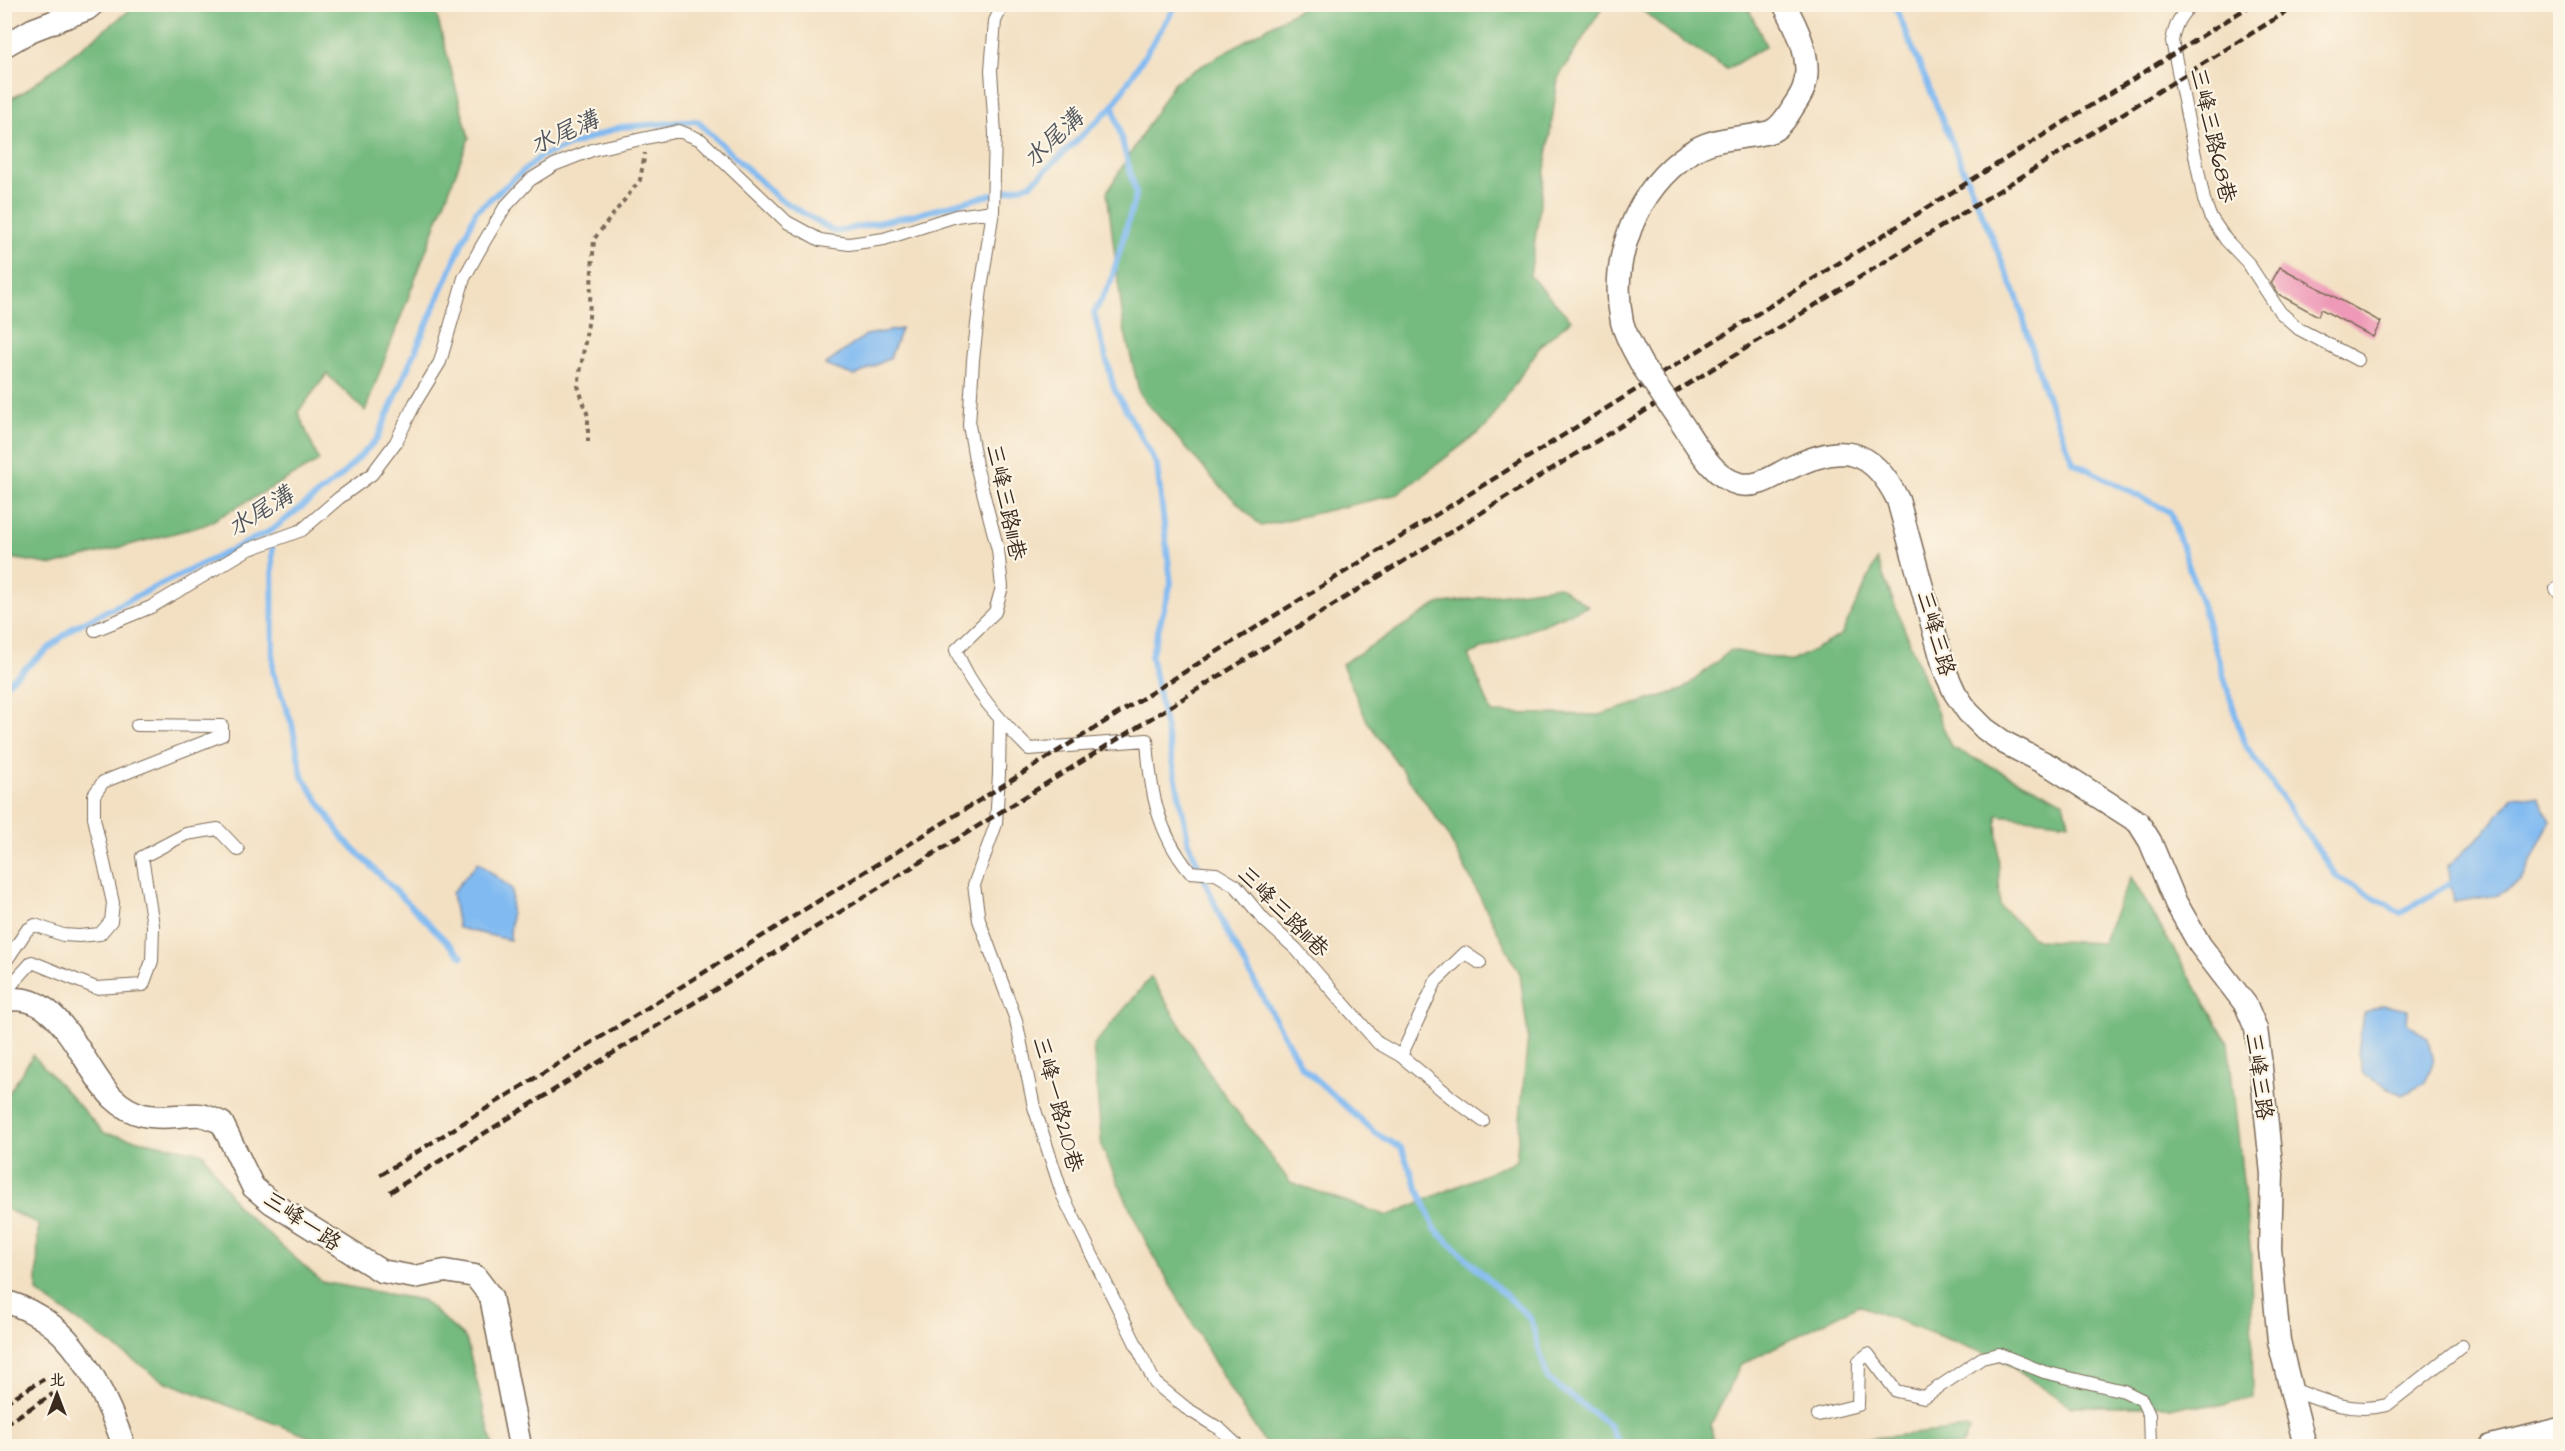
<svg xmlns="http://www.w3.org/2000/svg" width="2565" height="1451" viewBox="0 0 2565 1451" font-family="'Architects Daughter','LXGW WenKai TC',sans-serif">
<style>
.forest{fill:#74ba7f;stroke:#58724e;stroke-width:1.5}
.water{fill:#80baf1;stroke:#5e7288;stroke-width:1.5}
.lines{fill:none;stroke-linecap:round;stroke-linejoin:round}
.stream{stroke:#80baf1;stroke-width:6}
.building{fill:#ee99b7}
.service-casing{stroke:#7b6a58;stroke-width:14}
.minor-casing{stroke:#7b6a58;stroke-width:25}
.path{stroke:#7b6a58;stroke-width:4;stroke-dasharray:4.5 4.5;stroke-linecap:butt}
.service{stroke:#fff;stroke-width:12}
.minor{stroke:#fff;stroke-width:22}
.rail{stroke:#3b2a1e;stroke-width:4.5;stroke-dasharray:9 4.5;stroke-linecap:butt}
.minor-bridge-casing{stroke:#7b6a58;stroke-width:25;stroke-linecap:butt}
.minor-bridge{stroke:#fff;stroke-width:22}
.labels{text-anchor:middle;stroke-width:4.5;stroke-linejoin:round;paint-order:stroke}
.street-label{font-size:22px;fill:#3b2a1e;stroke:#fcf5e5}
.water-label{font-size:24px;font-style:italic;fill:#50555d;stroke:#fcf5e5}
</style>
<rect width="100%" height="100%" fill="#fcf5e5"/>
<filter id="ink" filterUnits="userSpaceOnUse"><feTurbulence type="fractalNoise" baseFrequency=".0167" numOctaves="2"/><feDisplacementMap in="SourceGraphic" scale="12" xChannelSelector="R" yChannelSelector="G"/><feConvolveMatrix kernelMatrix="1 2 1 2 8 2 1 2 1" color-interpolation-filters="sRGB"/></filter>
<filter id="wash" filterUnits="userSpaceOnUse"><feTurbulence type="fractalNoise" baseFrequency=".008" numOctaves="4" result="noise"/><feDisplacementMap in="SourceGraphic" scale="24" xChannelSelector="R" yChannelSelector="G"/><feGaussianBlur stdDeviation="1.35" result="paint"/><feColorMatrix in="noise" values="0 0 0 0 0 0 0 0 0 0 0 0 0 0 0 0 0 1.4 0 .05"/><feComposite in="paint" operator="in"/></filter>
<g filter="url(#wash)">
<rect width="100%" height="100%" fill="#f3e0c3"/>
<path class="forest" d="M138,4L434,5L469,138L365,411L327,374L298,412L319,461L205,525L53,565L5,557V102L25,91Z
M1306,5H1604L1558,78L1530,276L1571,320L1541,345L1486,427L1398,494L1261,526L1215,481L1140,395L1124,328L1107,192L1174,82Z
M1636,5H1747L1766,46L1727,69L1670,33Z
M1877,560L1951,747L2064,802L2069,823L1997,815L2000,906L2036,940L2102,943L2131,877L2228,1042L2251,1255L2253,1398L2220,1406H2070L2000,1359L1858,1305L1740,1365L1711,1425L1714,1446H1267L1231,1391L1145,1240L1102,1148L1093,1046L1151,977L1212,1078L1290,1182L1388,1216L1516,1161L1528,1036L1520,974L1445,830L1367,721L1342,664L1438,604L1559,586L1588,606L1468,655L1492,713L1599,715L1682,690L1731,650L1793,661L1841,635Z
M33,1055L104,1133L203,1153L237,1206L322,1282L422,1300L466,1339L493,1446H333L162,1380L37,1292L38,1224L4,1208L5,1099Z
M1970,1428L1962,1446H1853L1856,1440Z"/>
<path class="water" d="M901,329L890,358L855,376L825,365L866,335Z
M2513,796L2538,798L2550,821L2522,881L2498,895L2454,902L2448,866L2484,833Z
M478,862L512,889L510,940L458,928L452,893Z
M2383,1005L2408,1010L2407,1023L2428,1039L2433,1063L2424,1084L2402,1095L2363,1074L2358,1054L2363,1013Z"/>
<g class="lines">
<path class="stream" d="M1894,4L2018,300L2042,383L2073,462L2170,512L2201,602L2244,743L2337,877L2401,913L2457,879
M1113,106L1136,194L1111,281L1094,313L1114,388L1157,465L1171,583L1151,656L1189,844L1227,932L1301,1066L1375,1133L1401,1148L1435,1229L1530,1318L1548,1379L1609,1425L1621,1446
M272,541L273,672L292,724L302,776L342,837L462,957
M4,686L74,627L272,530L340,477L377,439L476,211L541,156L620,127L697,121L778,198L835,232L922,213L1031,184L1113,106L1177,4"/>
</g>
<g id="blocks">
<path class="building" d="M2280,267L2381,322L2373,337L2321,309L2318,316L2278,294L2271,283Z"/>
</g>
</g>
<g filter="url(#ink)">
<use href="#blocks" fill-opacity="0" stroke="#7b6a58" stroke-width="1.5"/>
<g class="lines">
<defs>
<path id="service" d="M1003,4L995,21L991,70L995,134L993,211L981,289L973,360L969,425L976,465L998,550L1002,587L995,612L956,650C971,689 1000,720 1029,749L1147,740C1150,790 1157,832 1190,872L1216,874L1236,886L1264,920L1296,949L1378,1043L1401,1056L1452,1098L1483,1121
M2193,4C2180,14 2175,25 2172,41L2204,200L2210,216L2226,240L2248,263L2280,312L2299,329L2358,360
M2556,589L2560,594
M95,630L151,607L247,550L302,530L339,498L372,474L396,442L415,403L440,362L464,278L484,242L505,207L530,180L554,165L595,149L679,131L701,140L787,222L820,240L849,244L884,239L956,216L993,211
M1000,720L999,774L996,824L974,885L979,920L1016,1020L1034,1107L1063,1196L1155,1383L1186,1408L1220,1429L1238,1446
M4,964L27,930L35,925L63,935L79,936L100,934L111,921L113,903L94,818V795L103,782L222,735V726L137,725
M4,993L32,962L96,988L143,985L152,961L153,925L142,857L186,834L218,829L238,850
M1401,1056L1436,981L1465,953L1480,963
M2290,1388C2323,1401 2352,1414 2387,1405L2462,1346
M1818,1415L1858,1405L1859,1361L1868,1354L1896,1391L1924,1397L1982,1358L1999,1354L2044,1372L2124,1391L2142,1400L2149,1415L2150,1446"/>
<path id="minor" d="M4,46L32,30L87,9L93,4
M1643,367C1635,352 1626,338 1622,322C1609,259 1636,189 1690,153C1710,139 1731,139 1755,135C1760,134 1768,133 1772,131C1782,126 1788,115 1793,107C1797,101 1802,94 1804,87C1813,60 1797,27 1784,4
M1678,418C1694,440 1711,477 1739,484C1759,488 1773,476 1790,468C1842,443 1872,447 1898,500L1945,671L1955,693L1968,712L1985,729L2005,743L2052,767L2138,822L2150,841L2176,903L2200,945L2246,1005L2256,1029L2260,1058L2272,1174L2270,1248L2279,1341L2305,1446
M4,1001C60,986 82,1068 113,1098C133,1117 151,1118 177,1116C184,1116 193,1114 200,1115C207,1116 215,1120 222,1123L253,1187L272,1203L381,1271L414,1277L445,1271L475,1276L491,1297L520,1446
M4,1301C21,1306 36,1313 50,1324C84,1348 111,1408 124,1446
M2491,1446L2560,1429"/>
</defs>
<use href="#service" class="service-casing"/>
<use href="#minor" class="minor-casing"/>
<path class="path" d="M588,442V416L578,386L589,317L594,239L640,180L645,153"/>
<use href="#service" class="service"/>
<use href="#minor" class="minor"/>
<path class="rail" d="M380,1175L2253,4
M390,1192L2294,7
M4,1403L44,1379
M4,1425L53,1394"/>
<defs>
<path id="minor-bridge" d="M1643,367L1678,418"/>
</defs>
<use href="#minor-bridge" class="minor-bridge-casing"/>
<use href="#minor-bridge" class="minor-bridge"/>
</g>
</g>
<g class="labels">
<g class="street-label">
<text transform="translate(2214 135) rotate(77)" y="8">三峰三路68巷</text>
<text transform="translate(1007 502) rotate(78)" y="8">三峰三路111巷</text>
<text transform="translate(1937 633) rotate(74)" y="8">三峰三路</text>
<text transform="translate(1284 911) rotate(45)" y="8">三峰三路111巷</text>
<text transform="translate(2260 1076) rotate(82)" y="8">三峰三路</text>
<text transform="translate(1059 1104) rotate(75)" y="8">三峰一路210巷</text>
<text transform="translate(303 1220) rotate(34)" y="8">三峰一路</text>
</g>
<g class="water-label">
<text transform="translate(564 132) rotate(-24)" y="8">水尾溝</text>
<text transform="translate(1053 138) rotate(-43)" y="8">水尾溝</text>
<text transform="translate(260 511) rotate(-32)" y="8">水尾溝</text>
</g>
</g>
<rect width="2565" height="1451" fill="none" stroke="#fcf5e5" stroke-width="24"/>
<g transform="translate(57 1394)" stroke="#fcf5e5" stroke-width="4.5" paint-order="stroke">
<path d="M0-4.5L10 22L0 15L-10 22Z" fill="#3b2a1e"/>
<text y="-9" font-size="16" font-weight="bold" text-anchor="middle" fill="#3b2a1e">北</text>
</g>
</svg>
